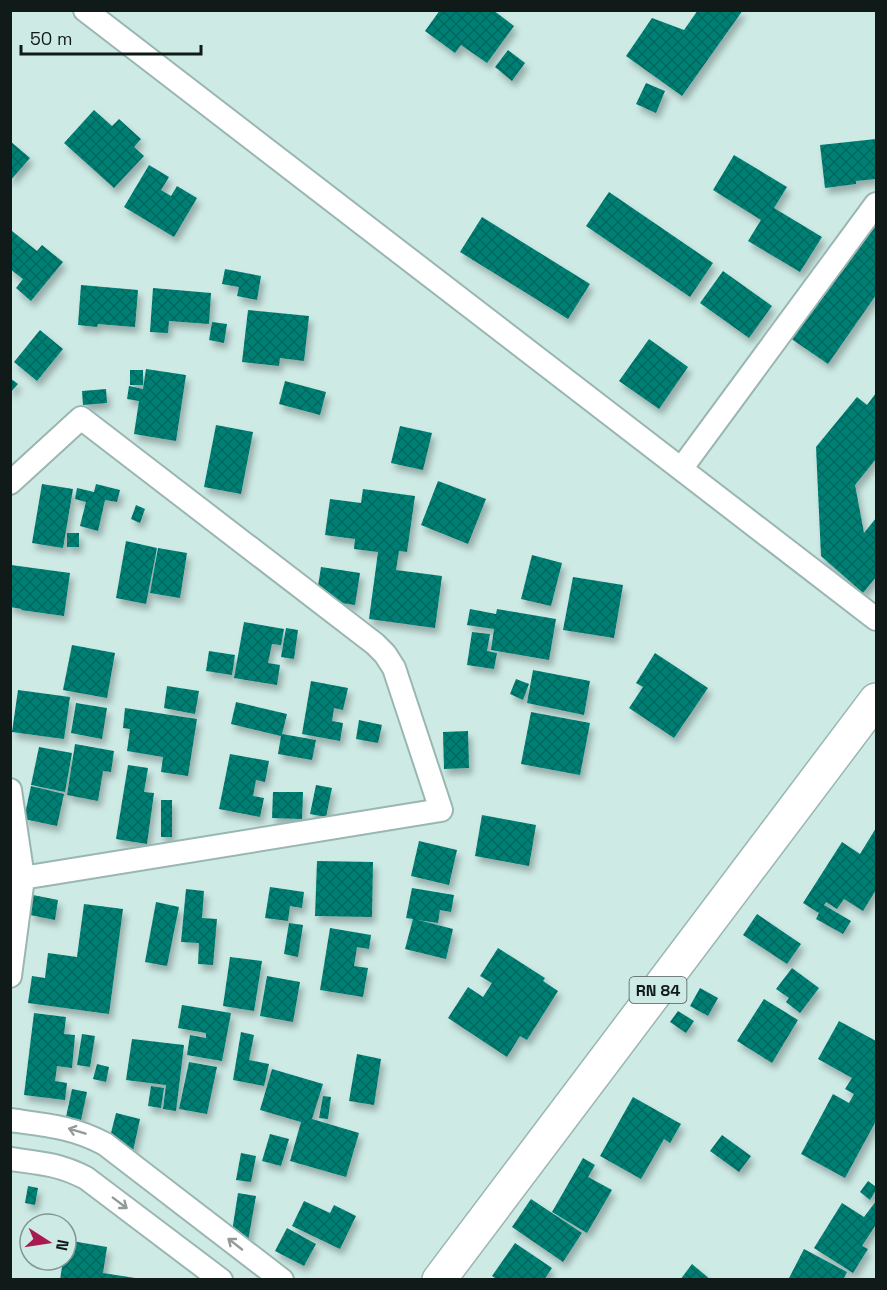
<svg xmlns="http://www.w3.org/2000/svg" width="887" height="1290" viewBox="0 0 887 1290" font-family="'Space Grotesk',sans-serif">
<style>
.building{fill:url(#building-cross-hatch);filter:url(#shadow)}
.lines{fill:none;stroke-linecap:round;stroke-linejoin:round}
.street-casing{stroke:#9ab6b2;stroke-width:26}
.primary-casing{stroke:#9ab6b2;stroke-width:36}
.street{stroke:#fff;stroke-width:22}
.primary{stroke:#fff;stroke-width:33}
.oneway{stroke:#939898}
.labels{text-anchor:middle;stroke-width:4.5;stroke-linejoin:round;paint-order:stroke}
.shield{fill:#cdeae5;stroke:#495856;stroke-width:1.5}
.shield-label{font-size:16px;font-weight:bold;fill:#101a19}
</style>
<defs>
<pattern id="building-cross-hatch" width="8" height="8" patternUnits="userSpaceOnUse" patternTransform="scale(1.5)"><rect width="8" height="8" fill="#008075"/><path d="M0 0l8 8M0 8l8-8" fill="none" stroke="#01685f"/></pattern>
<filter id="shadow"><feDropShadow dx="3.5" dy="6" stdDeviation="3" flood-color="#0004"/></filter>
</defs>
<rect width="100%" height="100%" fill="#cdeae5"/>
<path class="building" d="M440,10H493L514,26L487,63L461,45L455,53L425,31Z
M698,10H743L682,96L626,56L652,18L684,30Z
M508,50L525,63L512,81L495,67Z
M646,83L665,91L656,113L636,104Z
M94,110L112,126L119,119L141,139L134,147L144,156L114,188L64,143Z
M876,139V179L856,181V184L825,188L820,145Z
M10,141L30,158L10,181Z
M734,155L787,187L774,208L822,237L800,272L748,241L761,220L713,190Z
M149,165L169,177L161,190L171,196L177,186L197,198L174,237L124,207Z
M609,192L713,263L690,297L586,226Z
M482,217L590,284L568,319L460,252Z
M876,218V295L828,364L790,338Z
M12,231L37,251L42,245L63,262L31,301L16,288L23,279L10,269V233Z
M225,269L261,276L257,300L237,296L239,287L222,284Z
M723,271L772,306L749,338L700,303Z
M81,285L138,290L135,327L98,324L97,327L78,325Z
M153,288L211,293L209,324L169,321L168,333L150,332Z
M248,310L309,316L304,361L280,358L279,366L242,362Z
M212,322L227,324L224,343L209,340Z
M40,330L63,349L37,381L14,362Z
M649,339L688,367L659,409L619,381Z
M146,369L186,375L176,441L134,434L139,401L127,399L129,386L143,389Z
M130,370H143V385H130Z
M10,378L18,384L10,393Z
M285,381L326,392L320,415L279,404Z
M106,389L107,403L83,405L82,391Z
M876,393V459L855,485L864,533L876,518V577L863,593L821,556L816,447L857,397L867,405Z
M216,425L253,432L241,494L204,487Z
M400,426L432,433L423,470L391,463Z
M438,481L486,499L468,544L421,525Z
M42,484L73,489L63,548L32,543Z
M96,484L120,490L117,502L105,500L98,531L80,526L86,502L75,499L77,488L94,492Z
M363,489L415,496L407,552L399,551L396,570L442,576L435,628L369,619L378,552L354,549L355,539L325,535L330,499L361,503Z
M136,505L145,509L140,523L131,519Z
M67,533H79V547H67Z
M126,541L157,548L146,604L116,598Z
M158,548L187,553L180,598L150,593Z
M532,555L562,563L551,606L521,599Z
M11,565L70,573L64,616L21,610L22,609L10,607Z
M321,567L360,573L355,605L316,599Z
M573,577L623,585L614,638L563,630Z
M470,609L496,614L497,609L556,619L549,660L491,650L494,629L467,625Z
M244,622L284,629L281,645L272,644L268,663L280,665L277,685L234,678Z
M286,628L298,630L294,659L281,657Z
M472,632L490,634L487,651L497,653L494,669L467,665Z
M72,645L115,653L107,698L63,690Z
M209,651L235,655L232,675L206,671Z
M655,653L708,688L674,738L629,708L643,687L636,683Z
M533,670L590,681L584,715L527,703Z
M516,679L529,684L523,700L510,694Z
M311,681L348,688L343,710L334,708L332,721L343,723L340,741L302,734Z
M167,686L199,691L195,714L164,708Z
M18,690L70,697L64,739L12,732Z
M236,702L287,714L282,734L316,740L312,760L278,754L281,736L231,724Z
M76,703L107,708L102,739L71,733Z
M125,708L197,719L188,776L161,772L163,757L127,751L130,729L123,728Z
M531,712L590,723L580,775L521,764Z
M359,720L382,725L378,743L356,739Z
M468,731L469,768L444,769L443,732Z
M75,744L114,751L111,772L103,771L98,801L67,795Z
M39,747L72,753L65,792L31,785Z
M230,754L269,761L265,782L256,780L253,796L264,798L260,817L219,809Z
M128,765L148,768L144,792L154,793L147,844L116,839Z
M316,785L332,788L326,817L310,814Z
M31,786L64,794L57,826L24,819Z
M273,792H303L302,819L272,818Z
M161,800H172V837H161Z
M482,815L536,825L529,866L475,856Z
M876,828V890L863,911L844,899L837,909L826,902L824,905L851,921L843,934L816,919L819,913L803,903L842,842L860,854Z
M419,841L457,850L449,885L411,876Z
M317,861L373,862L372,917L315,916Z
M270,887L304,892L302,908L290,906L288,921L265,918Z
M412,888L454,895L451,912L440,910L438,923L418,920L453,929L446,959L405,949L413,919L406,918Z
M186,889L204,891L202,918L217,919L213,965L198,964L199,943L181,942Z
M33,895L58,900L55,920L30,915Z
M156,902L179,907L167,966L145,962Z
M84,904L123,909L109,1014L28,1003L32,976L45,978L48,953L77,957Z
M757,914L801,944L787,964L743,935Z
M289,923L303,925L298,957L284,954Z
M330,928L371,935L369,949L357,947L354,966L368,968L363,997L320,990Z
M498,948L545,978L543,981L558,991L527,1040L520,1036L507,1057L448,1018L468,987L483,997L492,983L480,976Z
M230,957L262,961L254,1011L223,1006Z
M792,968L819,988L800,1013L786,1002L789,998L776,989Z
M267,976L300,982L293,1022L260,1016Z
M700,988L718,998L708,1016L690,1006Z
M764,999L798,1020L772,1063L737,1041Z
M182,1005L231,1013L222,1061L187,1055L190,1035L206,1038V1033L178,1028Z
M678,1011L694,1021L686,1033L670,1022Z
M34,1013L66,1017L64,1034L75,1035L72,1068L57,1066L55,1081L67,1083L65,1100L24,1095Z
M839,1021L876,1041V1072L875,1074L876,1075V1121L845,1178L801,1154L833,1094L849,1103L854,1094L845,1089L852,1078L818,1059Z
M241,1032L254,1035L249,1060L269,1064L264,1086L233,1080Z
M82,1034L95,1036L90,1067L77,1065Z
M132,1039L184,1045L176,1111L163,1109L166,1085L126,1080Z
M357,1054L381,1059L374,1105L349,1101Z
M189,1062L217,1067L207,1114L179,1109Z
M97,1064L109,1067L106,1082L93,1079Z
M272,1069L323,1084L312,1119L359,1133L346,1177L290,1161L301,1122L260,1110Z
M151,1086L164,1088L161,1108L148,1106Z
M72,1089L87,1092L81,1120L66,1117Z
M323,1096L331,1097L328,1119L319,1118Z
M633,1097L681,1124L670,1143L664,1139L641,1179L600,1156Z
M116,1113L140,1119L133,1151L108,1145Z
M270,1134L289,1139L281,1166L262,1161Z
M722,1135L751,1156L739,1172L710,1151Z
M241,1153L256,1156L251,1182L236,1180Z
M583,1158L595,1165L588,1177L612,1190L587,1233L552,1212Z
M868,1181L876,1187V1190L870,1200L860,1192Z
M28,1186L38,1188L35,1205L25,1203Z
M238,1193L256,1196L248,1241L231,1238Z
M531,1199L582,1233L563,1262L512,1227Z
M304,1201L330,1213L334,1205L356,1216L340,1249L292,1226Z
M876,1201V1227L875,1226L862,1246L868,1249L853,1273L814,1248L842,1203L864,1217Z
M287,1228L316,1244L304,1266L275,1251Z
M66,1240L107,1247L103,1273L135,1278V1280H60L63,1260H66Z
M515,1243L552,1268L544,1280H498L492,1276Z
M804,1249L847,1272L843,1280H788Z
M692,1264L711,1280H680Z"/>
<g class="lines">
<defs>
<path id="street" d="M85,10L876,619
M681,469L876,204
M10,483L81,418L375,644L385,654L394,668L441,810L10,880
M10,790L23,878L10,976
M10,1120C46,1125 73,1127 105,1144L282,1280
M10,1159C40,1163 59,1164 86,1178L221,1280"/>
<path id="primary" d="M439,1280L876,700"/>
</defs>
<use href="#street" class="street-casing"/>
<use href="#primary" class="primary-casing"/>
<use href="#street" class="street"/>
<use href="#primary" class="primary"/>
</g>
<defs><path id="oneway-shaft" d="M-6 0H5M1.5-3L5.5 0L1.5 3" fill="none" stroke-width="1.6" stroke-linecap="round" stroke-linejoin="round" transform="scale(1.5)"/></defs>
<g class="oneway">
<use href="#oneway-shaft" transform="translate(77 1131) rotate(-163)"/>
<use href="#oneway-shaft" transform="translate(120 1203) rotate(37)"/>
<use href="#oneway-shaft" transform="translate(235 1244) rotate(-142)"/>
</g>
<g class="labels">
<rect class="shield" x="629.5" y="977" width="57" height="26" rx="4.5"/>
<g class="shield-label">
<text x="658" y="996">RN 84</text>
</g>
</g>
<rect width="887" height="1290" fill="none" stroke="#101a19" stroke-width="24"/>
<g transform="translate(48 1242) rotate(102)"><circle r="28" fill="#cdeae5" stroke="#819793" stroke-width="1.5"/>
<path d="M0-4.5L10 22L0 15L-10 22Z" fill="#aa1952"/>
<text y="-9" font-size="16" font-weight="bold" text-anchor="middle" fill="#101a19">N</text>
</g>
<path d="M21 45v9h180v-9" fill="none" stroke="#101a19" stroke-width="3"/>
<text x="30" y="45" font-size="18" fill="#101a19" stroke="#cdeae5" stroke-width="4.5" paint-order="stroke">50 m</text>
</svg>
